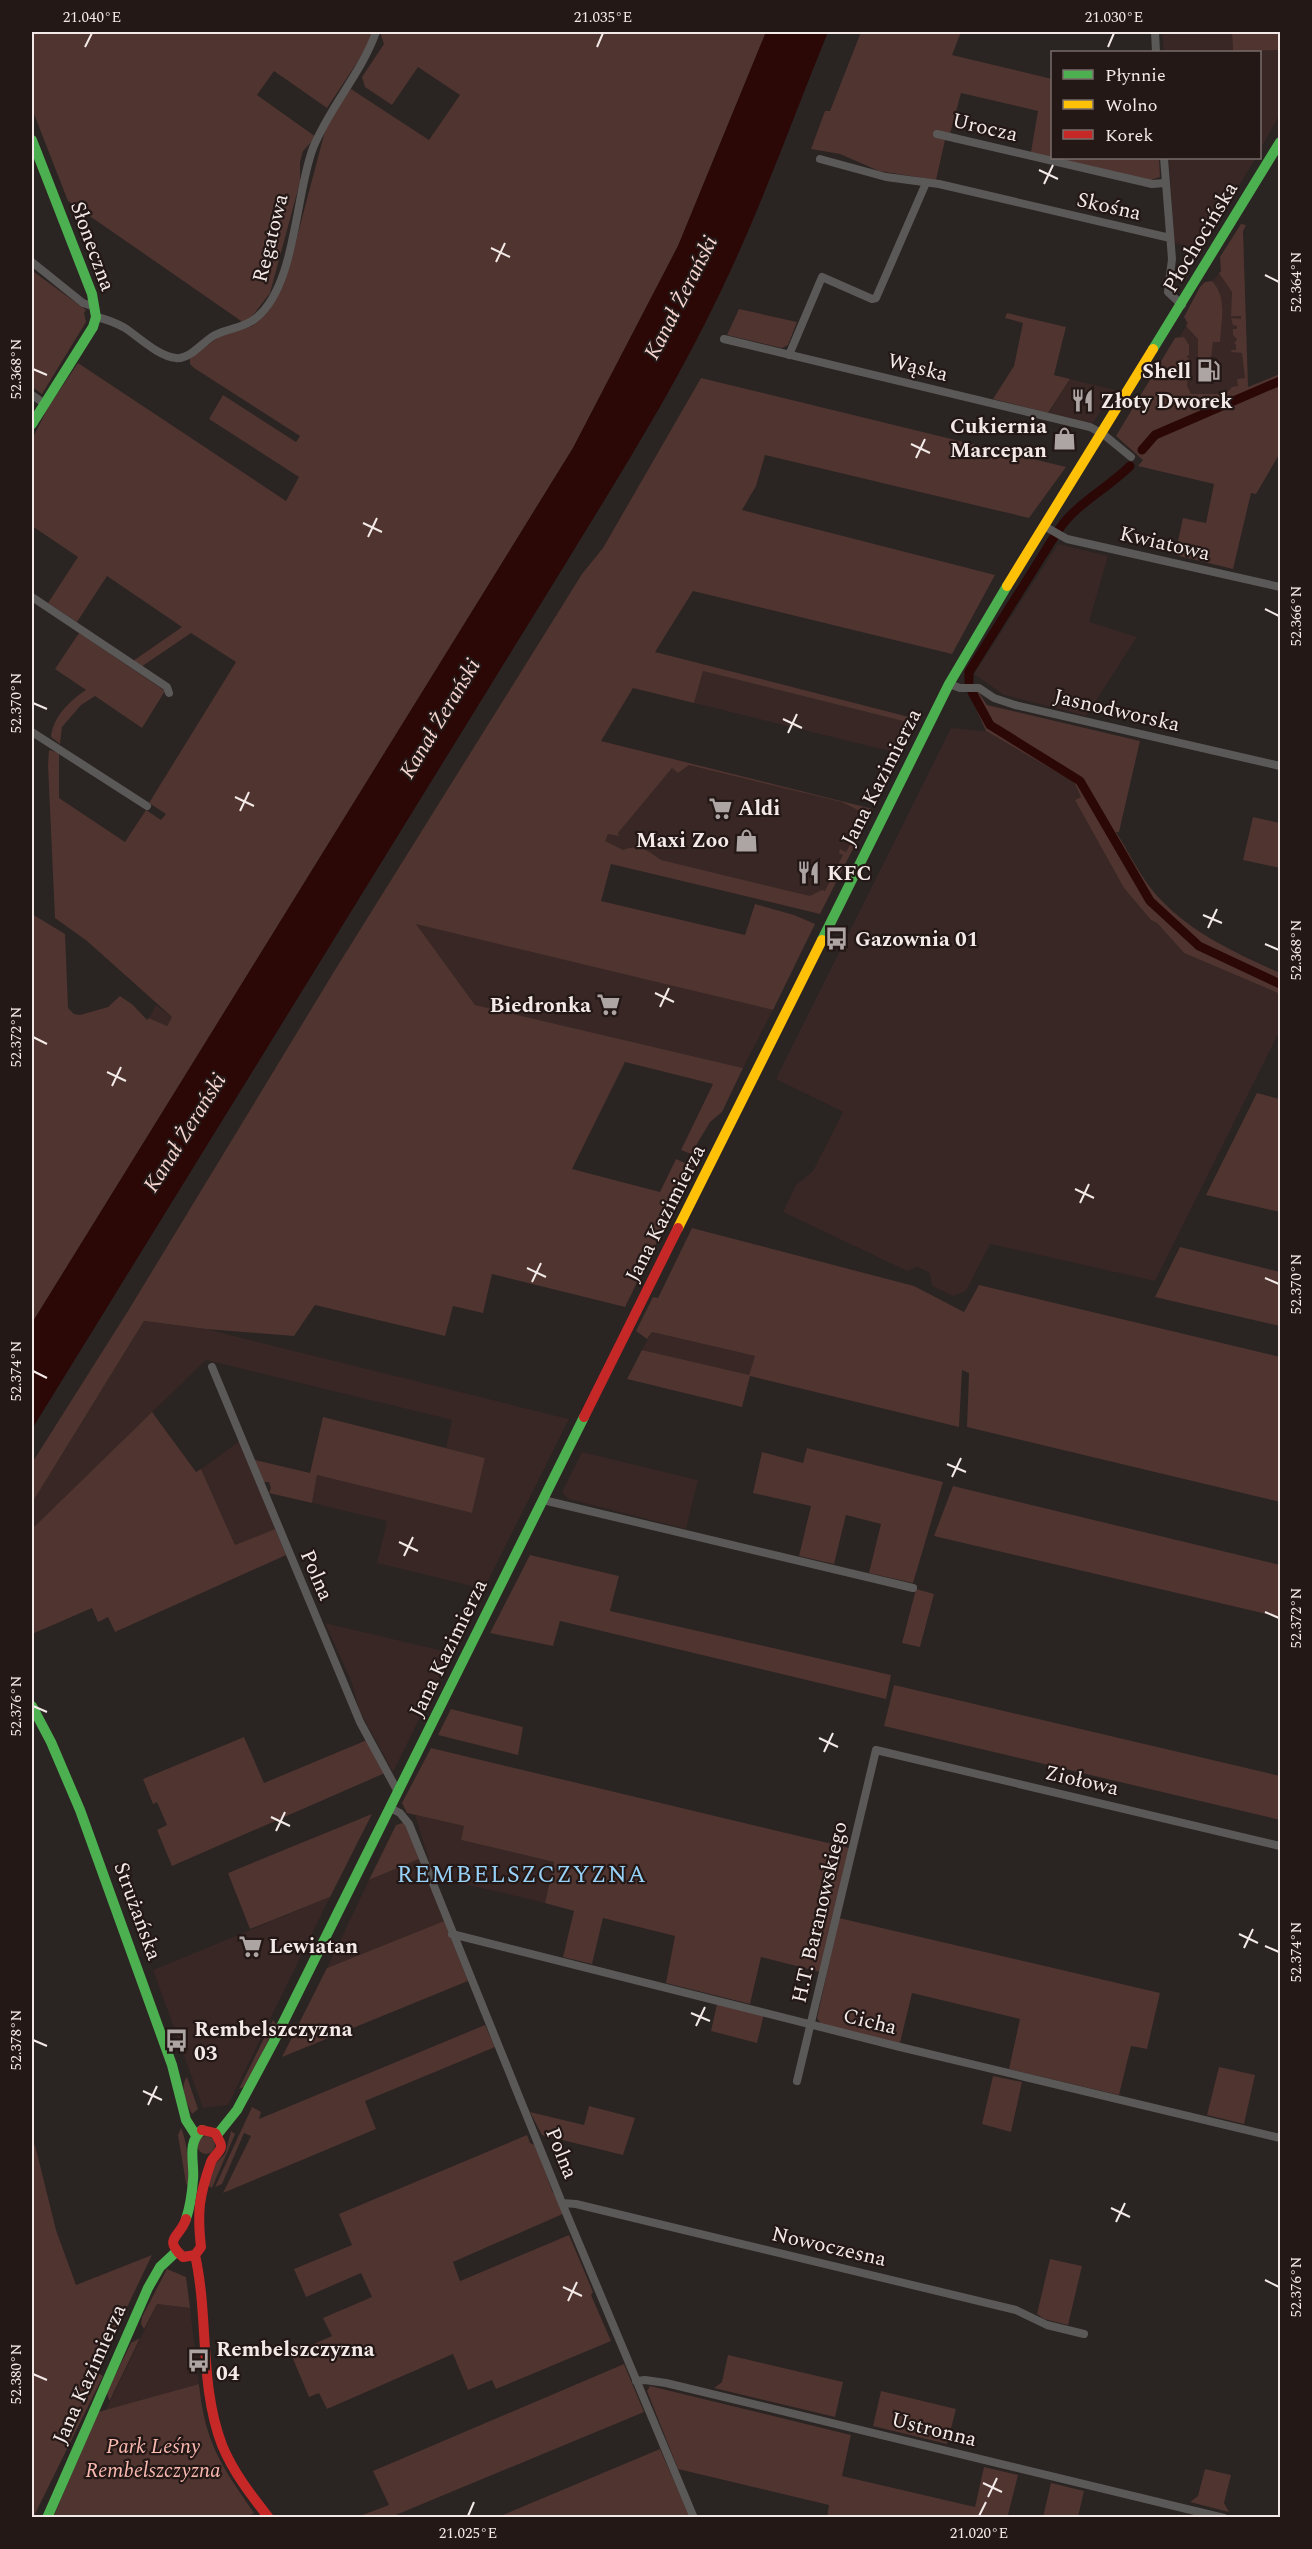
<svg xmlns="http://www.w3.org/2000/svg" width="1312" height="2549" viewBox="0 0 1312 2549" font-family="Spectral,serif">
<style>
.built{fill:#382724}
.green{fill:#4f3430}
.water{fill:#2b0706}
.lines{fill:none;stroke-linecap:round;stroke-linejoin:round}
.canal{stroke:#2b0706;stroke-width:9}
.street{stroke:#5b5858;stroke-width:8}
.fast{stroke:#4caf50;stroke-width:10}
.slow{stroke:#ffc107;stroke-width:10}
.jam{stroke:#c62828;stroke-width:10}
.ticks{fill:none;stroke:#f3eae8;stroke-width:2}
.labels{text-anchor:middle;stroke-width:4.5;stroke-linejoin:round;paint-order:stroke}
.street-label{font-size:21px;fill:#f3eae8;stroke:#241816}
.poi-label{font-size:21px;font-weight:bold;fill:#f3eae8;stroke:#241816;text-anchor:start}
.park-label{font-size:21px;font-style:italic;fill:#fab9b0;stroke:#241816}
.water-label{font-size:22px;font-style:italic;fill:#f6d5d0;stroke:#241816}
.quarter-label{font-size:24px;letter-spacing:1.5px;fill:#97d1f7;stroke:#241816}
.neatline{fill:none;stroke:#f3eae8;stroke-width:2}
.ticks-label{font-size:15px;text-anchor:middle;fill:#f3eae8}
</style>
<rect width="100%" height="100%" fill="#2a2422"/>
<path class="built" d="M1162,32H1232L1233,52H1164Z
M1280,50V114L1260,150V52H1248Z
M1169,158H1256L1198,252L1174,242Z
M1241,224L1246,225L1243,231L1248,388L1180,417L1175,338L1180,336L1186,326L1185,315L1200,287L1205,282H1211L1221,272L1220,257Z
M1070,379L1115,390L1093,423L1049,413Z
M1058,544L1108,556L1089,622L1137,637L1086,716L1004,695L974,674Z
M703,671L915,724L901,754L694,703Z
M951,728L986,731L1074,782L1081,797L1076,800L1151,920L1157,923L1184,953L1280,994V1030L1155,1281L990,1244L966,1291L953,1296L932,1286L930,1273L917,1267L907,1271L783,1212L796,1185L813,1171L843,1112L776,1079Z
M600,742L873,809L826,901L461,812Z
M415,923L773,1010L743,1068L474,1005Z
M156,1005L172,1017L167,1026L149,1018Z
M144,1321L206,1329L569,1419L484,1589L377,1563L387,1521L312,1503L317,1475L472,1513L485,1458L446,1448L452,1420L206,1360L35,1526L32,1524V1503Z
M652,1332L755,1356L749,1376L642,1350Z
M238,1442L242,1444L275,1529L235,1545L201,1469Z
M582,1452L698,1480L686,1529L568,1499L562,1492Z
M325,1623L452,1653L393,1772L359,1710L352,1683Z
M415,1815L464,1826L461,1840L554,1862L545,1903L434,1877Z
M419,1859L444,1921L327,1968L369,1880Z
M330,1897L228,2105L203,2108L153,1970Z
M157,2304L190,2308L199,2384L106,2410Z"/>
<path class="green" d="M32,32H373L362,55L327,108L274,71L257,95L316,137L303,151L300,162V182L270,293L251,318L244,323L68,201L32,109Z
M380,32H766L678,246L573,448L32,1323V914L65,934L68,1008L74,1014L80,1015L108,1007L120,996L133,1005L147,1020L149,1018L167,1026L172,1017L87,941L55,918L48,765L49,750L59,753V798L125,842L146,810L161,820L166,814L149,803L236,662L191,633L141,667L133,661L182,627L107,576L77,622L48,603L78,557L32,526V439L49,406L78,363L286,501L299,477L209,419L223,395L296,442L300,436L194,368L190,364V358L220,336L252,326L269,310L288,271L325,131L340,99L351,89L429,140L460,95L418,67L392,105L365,87L362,77L384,44Z
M861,32H961L952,55L1052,79V157L1031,152L1038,111L961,93L950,134L936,130L933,136L945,140L936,180L879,171L840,154L811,149L825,111H830Z
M1232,32H1280V50L1233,52Z
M1055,158H1159L1160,177L1151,180Z
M1241,224L1246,225L1243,231L1248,387L1280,374V453L1256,494L1251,493L1233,569L1175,555L1183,518L1206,523L1214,484L1138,466L1143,460L1116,436L1175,338L1184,337L1189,345V355L1186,357L1189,358L1187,386L1191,394H1226L1232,387L1238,386L1237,379L1245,378L1242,353L1231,352L1232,350H1236V344H1234L1237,339L1233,335V329H1237V326L1233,325L1231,318L1241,319V316H1231L1232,292L1219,273L1221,271L1220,257Z
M34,272L86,310L84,313L86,322L42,394L32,387V276Z
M1212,281C1228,299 1221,319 1220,342H1213L1211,359L1218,360V363L1204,364L1198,359V339L1186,326L1188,323L1184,317L1200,287L1205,282Z
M739,309L797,322L788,345L782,348L727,335Z
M1007,313L1066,327L1054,375L1070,379L1048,413L993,399L1014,366L1023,323L1005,318Z
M701,378L1066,467L1029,518L765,455L756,486L742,510L995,575L952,654L693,591L655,652L917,719L915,724L703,671L694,703L633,688L601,741L873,809L868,815L842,802L689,765L678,773L672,768L618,833L619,836L608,834L605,841L623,850C639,843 647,850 661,860L810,896L822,890L825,891L843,855L839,853L840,849L846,852L858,829L852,825L855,823L864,827L820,914L611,864L601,901L745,935L755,904L794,915L815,924L773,1010L416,924L475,1005L743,1068L722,1112L710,1122L691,1154L681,1150L713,1084L625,1062L572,1169L660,1192L676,1159L694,1167L625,1307L492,1274L483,1313L453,1306L445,1336L315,1305L294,1336L206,1329L144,1321L32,1503V1463L128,1311L335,970L582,574L603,548Z
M79,633L165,691L142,728L95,696L81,705L62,727L60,744L51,737C53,717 69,701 86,690L55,669Z
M968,691L979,693L987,705L1140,741L1119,832H1116C1128,851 1139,874 1153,891C1185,930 1235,953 1280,973V994L1184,953L1157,923L1151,920L1124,888L1075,800L1081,797L1074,782L986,731Z
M1253,817L1280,823V868L1243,860Z
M1257,1093L1280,1099V1212L1206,1195Z
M692,1228L914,1286L964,1312L979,1285L1280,1357V1502L967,1427L969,1373L962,1370L959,1427L750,1376L742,1407L627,1379L642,1350L749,1375L755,1356L652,1332L647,1339L636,1331L653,1297L658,1298Z
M1180,1247L1280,1272V1326L1155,1297Z
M152,1412L196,1472L201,1469L235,1545L275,1529L286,1555L115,1632L108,1617L98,1622L92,1608L32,1634V1524L35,1526Z
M323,1417L485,1458L472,1513L317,1475L312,1503L269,1493L271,1488L269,1482H264L255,1460L310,1473Z
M807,1448L943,1482L913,1583L869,1573L881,1524L846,1515L834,1564L799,1556L811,1506L753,1493L762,1452L803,1463Z
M953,1486L1280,1565V1617L934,1536Z
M530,1555L619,1576L610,1611L891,1675L886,1699L560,1621L553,1646L490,1633Z
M916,1589L934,1594L920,1647L902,1643Z
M894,1685L1280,1776V1820L884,1726Z
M451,1709L523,1727L518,1755L438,1735Z
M244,1737L264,1783L367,1740L385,1773L172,1866L157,1830L167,1825L157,1802L153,1804L143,1779Z
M431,1748L849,1848L820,1972L761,1957L750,2004L666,1983L675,1936L603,1918L592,1964L563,1957L574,1911L545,1903L554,1862L461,1840L464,1826L407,1813L402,1803Z
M372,1814L330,1897L250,1929L228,1873Z
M406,1822L419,1859L369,1880L396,1825Z
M839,1918L1160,1993L1147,2049L1131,2046L1119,2095L1009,2069L1020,2019L912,1993L900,2043L821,2024L817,2018Z
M444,1921L468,1981L282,2057L327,1968Z
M717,2004L764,2014L757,2043L711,2031Z
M273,2020L276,2024L246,2086L239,2089Z
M485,2025L495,2047L365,2101L376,2129L223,2193L251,2136L244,2133L222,2184L215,2187L252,2107L261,2112L259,2119Z
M1219,2067L1255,2075L1244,2124L1207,2115Z
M993,2076L1022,2082L1011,2132L982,2124Z
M187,2077L198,2109L192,2114C187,2104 179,2086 187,2077Z
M589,2106L635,2118L623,2155L542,2135L530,2112L584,2125Z
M181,2128C188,2143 189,2171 189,2188L186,2183L178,2135Z
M231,2131L235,2134L212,2188L207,2185L214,2165L225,2154Z
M527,2135L530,2143L535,2145L553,2193L556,2192L565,2213L453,2262L460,2281L569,2235L593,2292L591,2295L611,2341L496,2389L492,2380L468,2390L453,2354L327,2409L319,2393L309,2397L291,2354L332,2336L323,2318L372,2297L361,2273L306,2297L294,2269L352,2245L339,2214Z
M197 2145a9 9 0 1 1 18 0a9 9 0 1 1-18 0Z
M32,2145H35L56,2230L76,2285L152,2255L96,2372L103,2376L33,2518Z
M1050,2259L1082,2266L1068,2325L1044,2319L1037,2314Z
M167,2269L186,2277L190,2308L157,2304L144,2329L141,2324L142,2317Z
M140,2338L110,2400H109L107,2392L131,2343Z
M728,2355L843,2382L835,2417L714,2388L722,2382Z
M624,2364L644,2412L391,2517H357L389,2505L373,2471Z
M199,2384C205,2443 221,2465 254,2513L246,2518H53L98,2412Z
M650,2386L851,2435L842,2476L975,2507L984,2467L1018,2475L1008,2515L1016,2517H827L829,2505L678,2469L647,2391Z
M881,2391L956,2409L947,2444L873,2426Z
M660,2449L690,2517H498Z
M1205,2469L1231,2475L1224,2503L1229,2512L1190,2502L1198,2496Z
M1051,2483L1084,2491L1078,2517H1043Z"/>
<path class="water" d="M766,32H828C792,120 760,211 718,297C675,387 621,473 569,558L32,1429V1323L573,448L678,246Z"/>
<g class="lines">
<path class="canal" d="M1142,450L1155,435L1280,381
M1058,531C1075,504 1107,489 1130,466
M969,682V672L1054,537
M972,692L990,725L1080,781L1150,901L1199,946L1280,984"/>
<path class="street" d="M1155,32L1156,52
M937,134L1152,184L1165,183
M1164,158L1172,259L1168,292L1182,305
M820,159L886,177L939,184L1170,238
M32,262L83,303L95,307
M96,317C106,319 116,323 125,328C140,338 158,356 176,358C190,360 203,341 215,335C229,328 244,328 256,318C296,286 295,195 313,148C330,106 361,74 376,32
M724,339L1090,427L1103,434L1131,457
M789,355L822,277L872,299L876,298L926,183
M32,395L45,404
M1044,526L1067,539L1280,587
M32,597L167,687L169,693
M949,684L960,688H979L994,698L1015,705L1280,766
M32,732L147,806
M212,1367L360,1722L398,1792
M543,1500L913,1588
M390,1808L400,1813L409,1824L562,2203L694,2518
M452,1934L900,2047L1280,2138
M797,2081L876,1750L1280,1846
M562,2203L576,2204L1016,2310L1047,2325L1084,2334
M636,2381L645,2380L666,2383L1224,2518"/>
<path class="fast" d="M32,140L92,294L96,317L93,327L32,424
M1153,349L1280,142
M822,940L949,684L1007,586
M32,1706L51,1742L80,1810L172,2065L186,2120L195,2134
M217,2135L237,2110L274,2041L584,1417
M186,2219C190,2207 192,2194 193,2180C195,2163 186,2143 202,2130
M47,2518L148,2288L160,2267L176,2252"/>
<path class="slow" d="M1007,586L1153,349
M678,1228L822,940"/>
<path class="jam" d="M584,1417L678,1228
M186,2219C180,2238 162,2238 183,2257L195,2255L201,2247C197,2212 199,2196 211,2162C213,2156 221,2152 221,2146C221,2142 217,2137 215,2133L202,2130
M195,2255C209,2317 199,2385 222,2445C233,2472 251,2495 269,2518"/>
</g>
<path class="ticks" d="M85,47L92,33M597,47L603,33M1108,47L1114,33M1039,170L1058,179M1044,184L1053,165M491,248L510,257M496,262L505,243M1265,275L1279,282M33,369L47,375M911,444L930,453M916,458L925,439M363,523L382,532M368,537L377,518M1265,609L1279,616M33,703L47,709M783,719L802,728M788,733L797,714M235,797L254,806M240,811L249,792M1203,915L1222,923M1208,928L1217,909M1265,944L1279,950M655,993L674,1002M660,1007L669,988M33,1037L47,1044M107,1072L126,1081M112,1086L121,1067M1075,1189L1094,1198M1080,1203L1089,1184M527,1268L546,1277M1265,1278L1279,1284M532,1282L541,1263M33,1371L47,1378M947,1464L966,1472M952,1477L961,1458M399,1542L418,1551M404,1556L413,1537M1265,1612L1279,1618M33,1706L47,1712M819,1738L838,1747M824,1752L833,1733M271,1817L290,1826M276,1831L285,1812M1239,1934L1258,1943M1265,1946L1279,1952M1244,1948L1253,1929M691,2013L710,2021M696,2026L705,2007M33,2040L47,2046M143,2091L162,2100M148,2105L157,2086M1111,2208L1130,2217M1116,2222L1125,2203M1265,2280L1279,2287M563,2287L582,2296M568,2301L577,2282M33,2374L47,2380M983,2483L1002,2492M988,2497L997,2478M468,2516L474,2502M979,2516L986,2502"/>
<defs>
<symbol id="fuel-bare" viewBox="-9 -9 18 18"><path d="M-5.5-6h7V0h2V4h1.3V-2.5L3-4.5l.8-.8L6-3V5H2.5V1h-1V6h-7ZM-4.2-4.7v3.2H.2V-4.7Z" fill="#ada5a3" stroke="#241816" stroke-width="2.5" paint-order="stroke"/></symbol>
<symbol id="restaurant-bare" viewBox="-9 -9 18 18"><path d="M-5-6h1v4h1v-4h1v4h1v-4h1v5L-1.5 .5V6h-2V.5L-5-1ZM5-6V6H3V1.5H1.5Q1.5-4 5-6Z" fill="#ada5a3" stroke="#241816" stroke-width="2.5" paint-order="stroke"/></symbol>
<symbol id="shop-bare" viewBox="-9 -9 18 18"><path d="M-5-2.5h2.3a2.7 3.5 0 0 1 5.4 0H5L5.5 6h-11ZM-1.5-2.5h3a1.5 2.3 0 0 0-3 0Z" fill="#ada5a3" stroke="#241816" stroke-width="2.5" paint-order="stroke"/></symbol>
<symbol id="supermarket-bare" viewBox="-9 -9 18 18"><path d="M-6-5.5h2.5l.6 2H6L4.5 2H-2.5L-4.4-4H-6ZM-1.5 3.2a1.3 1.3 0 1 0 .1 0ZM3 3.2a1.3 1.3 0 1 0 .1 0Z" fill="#ada5a3" stroke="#241816" stroke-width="2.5" paint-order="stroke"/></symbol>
<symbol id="bus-bare" viewBox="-9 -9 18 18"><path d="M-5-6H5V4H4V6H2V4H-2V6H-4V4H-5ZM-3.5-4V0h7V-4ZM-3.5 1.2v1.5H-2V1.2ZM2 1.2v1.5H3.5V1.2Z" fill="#ada5a3" stroke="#241816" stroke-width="2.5" paint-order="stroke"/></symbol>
</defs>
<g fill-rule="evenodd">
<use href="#fuel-bare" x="1192" y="354" width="33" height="33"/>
<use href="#restaurant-bare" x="1066" y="384" width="33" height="33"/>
<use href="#shop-bare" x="1048" y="422" width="33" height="33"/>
<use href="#supermarket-bare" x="704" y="792" width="33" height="33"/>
<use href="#shop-bare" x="730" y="824" width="33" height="33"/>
<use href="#restaurant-bare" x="792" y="856" width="33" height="33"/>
<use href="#bus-bare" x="820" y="922" width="33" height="33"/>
<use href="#supermarket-bare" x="592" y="988" width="33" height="33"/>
<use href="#supermarket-bare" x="234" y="1930" width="33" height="33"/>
<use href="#bus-bare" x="160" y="2024" width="33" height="33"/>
<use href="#bus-bare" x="182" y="2344" width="33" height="33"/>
</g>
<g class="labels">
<g class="street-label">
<text transform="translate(985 127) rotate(13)" y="7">Urocza</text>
<text transform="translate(1109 206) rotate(13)" y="7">Skośna</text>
<text transform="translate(1200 237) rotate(-59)" y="7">Płochocińska</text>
<text transform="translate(270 238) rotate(-76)" y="7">Regatowa</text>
<text transform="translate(93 246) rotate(70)" y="7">Słoneczna</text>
<text transform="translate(918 367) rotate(14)" y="7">Wąska</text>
<text transform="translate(1165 543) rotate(13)" y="7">Kwiatowa</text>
<text transform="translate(1117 710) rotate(13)" y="7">Jasnodworska</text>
<text transform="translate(881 777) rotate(-63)" y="7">Jana Kazimierza</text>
<text transform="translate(665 1213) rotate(-63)" y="7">Jana Kazimierza</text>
<text transform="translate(317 1575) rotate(67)" y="7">Polna</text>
<text transform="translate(448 1648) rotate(-64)" y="7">Jana Kazimierza</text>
<text transform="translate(1082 1780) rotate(13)" y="7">Ziołowa</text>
<text transform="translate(138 1911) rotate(70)" y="7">Strużańska</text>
<text transform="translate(819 1912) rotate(-77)" y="7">H.T. Baranowskiego</text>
<text transform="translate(870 2021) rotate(14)" y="7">Cicha</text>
<text transform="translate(562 2153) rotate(68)" y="7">Polna</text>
<text transform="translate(829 2246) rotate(13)" y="7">Nowoczesna</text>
<text transform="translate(89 2374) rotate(-66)" y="7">Jana Kazimierza</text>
<text transform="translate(934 2429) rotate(14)" y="7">Ustronna</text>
</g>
<g class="poi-label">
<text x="1191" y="378" text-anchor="end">Shell</text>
<text x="1100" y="408">Złoty Dworek</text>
<text x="1047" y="433" text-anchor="end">Cukiernia<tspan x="1047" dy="24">Marcepan</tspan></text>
<text x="738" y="815">Aldi</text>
<text x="729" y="847" text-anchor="end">Maxi Zoo</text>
<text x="827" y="880">KFC</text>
<text x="855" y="946">Gazownia 01</text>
<text x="591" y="1012" text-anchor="end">Biedronka</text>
<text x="269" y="1953">Lewiatan</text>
<text x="194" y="2036">Rembelszczyzna<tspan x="194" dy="24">03</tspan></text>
<text x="216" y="2356">Rembelszczyzna<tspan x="216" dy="24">04</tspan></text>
</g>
<g class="park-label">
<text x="153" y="2453">Park Leśny<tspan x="153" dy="24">Rembelszczyzna</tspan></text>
</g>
<g class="water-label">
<text transform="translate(680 297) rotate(-63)" y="8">Kanał Żerański</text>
<text transform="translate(439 718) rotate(-59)" y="8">Kanał Żerański</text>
<text transform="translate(184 1132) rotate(-58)" y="8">Kanał Żerański</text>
</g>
<g class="quarter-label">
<text x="522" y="1882">REMBELSZCZYZNA</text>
</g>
</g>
<rect width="1312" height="2549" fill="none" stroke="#241816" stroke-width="66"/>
<rect x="1051" y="51" width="210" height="108" fill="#241816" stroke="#776c6a" stroke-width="1.5"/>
<rect x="1063" y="70" width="30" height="9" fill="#4caf50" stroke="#776c6a" stroke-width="1.5"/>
<text x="1105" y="81" font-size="18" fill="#f3eae8">Płynnie</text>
<rect x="1063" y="100" width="30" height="9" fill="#ffc107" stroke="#776c6a" stroke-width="1.5"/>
<text x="1105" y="111" font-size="18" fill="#f3eae8">Wolno</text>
<rect x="1063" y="130" width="30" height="9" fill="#c62828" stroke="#776c6a" stroke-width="1.5"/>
<text x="1105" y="141" font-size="18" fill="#f3eae8">Korek</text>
<rect x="33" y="33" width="1246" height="2483" class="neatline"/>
<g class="ticks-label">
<text x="92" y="22">21.040°E</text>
<text x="603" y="22">21.035°E</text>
<text x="1114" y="22">21.030°E</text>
<text transform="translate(1296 282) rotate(-90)" y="5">52.364°N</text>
<text transform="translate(16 369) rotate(-90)" y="5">52.368°N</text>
<text transform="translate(1296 616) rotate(-90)" y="5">52.366°N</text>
<text transform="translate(16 703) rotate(-90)" y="5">52.370°N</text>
<text transform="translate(1296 950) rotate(-90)" y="5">52.368°N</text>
<text transform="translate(16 1037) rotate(-90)" y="5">52.372°N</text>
<text transform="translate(1296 1284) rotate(-90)" y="5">52.370°N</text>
<text transform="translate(16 1371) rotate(-90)" y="5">52.374°N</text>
<text transform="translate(1296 1618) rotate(-90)" y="5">52.372°N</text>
<text transform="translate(16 1706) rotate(-90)" y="5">52.376°N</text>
<text transform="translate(1296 1952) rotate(-90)" y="5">52.374°N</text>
<text transform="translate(16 2040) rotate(-90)" y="5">52.378°N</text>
<text transform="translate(1296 2287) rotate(-90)" y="5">52.376°N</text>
<text transform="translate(16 2374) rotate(-90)" y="5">52.380°N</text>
<text x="468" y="2538">21.025°E</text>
<text x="979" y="2538">21.020°E</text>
</g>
</svg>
